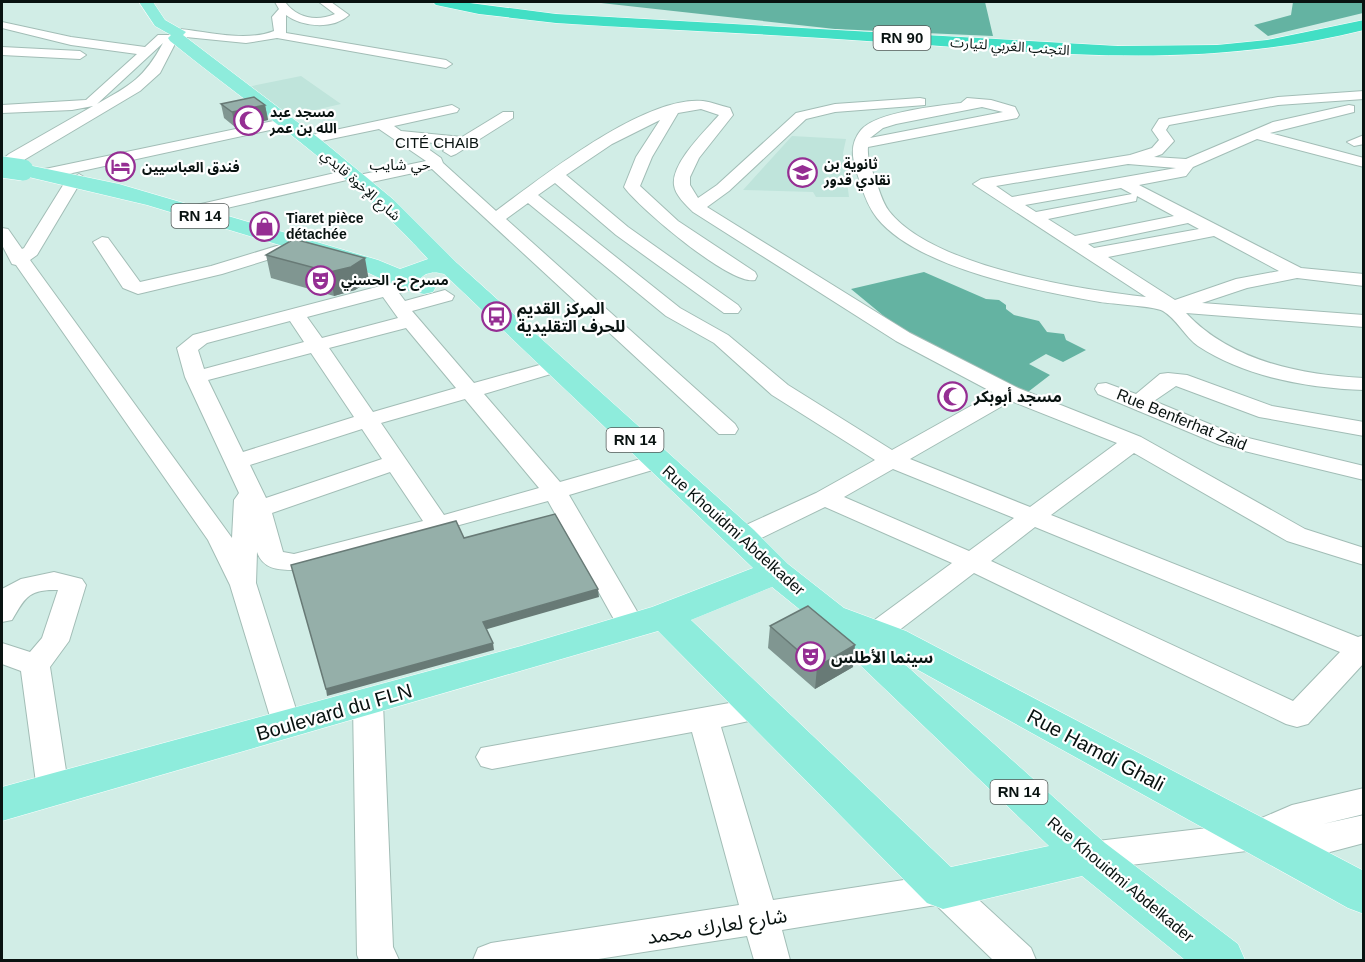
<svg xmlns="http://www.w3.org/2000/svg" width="1365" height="962" viewBox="0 0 1365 962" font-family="Arial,'Noto Sans Arabic',sans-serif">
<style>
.built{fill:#bfe4db}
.forest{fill:#64b3a2}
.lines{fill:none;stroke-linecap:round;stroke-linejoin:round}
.minor-casing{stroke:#a2bdb6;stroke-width:2}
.major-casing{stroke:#fff;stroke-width:1}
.highway-casing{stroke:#fff;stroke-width:1}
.minor{fill:#fff;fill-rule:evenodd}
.major{fill:#8eecdc;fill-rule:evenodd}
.highway{fill:#42dfc5;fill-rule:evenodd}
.major-bridge-casing{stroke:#fff;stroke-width:22;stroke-linecap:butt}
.major-bridge{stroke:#8eecdc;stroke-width:21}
.wall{fill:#809691}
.shaded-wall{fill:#687a76}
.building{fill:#95afa9;stroke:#687a76;stroke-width:1.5}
.labels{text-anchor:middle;stroke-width:4.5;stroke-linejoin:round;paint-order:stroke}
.far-street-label{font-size:14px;fill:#091311;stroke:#fff}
.far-poi-label{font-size:14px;font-weight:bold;fill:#091311;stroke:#fff;text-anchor:start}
.shield{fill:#fff;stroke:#535a58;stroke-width:1.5}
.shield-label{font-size:15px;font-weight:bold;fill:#091311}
.far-neighbourhood-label{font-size:15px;fill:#091311;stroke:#fff}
.poi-label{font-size:16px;font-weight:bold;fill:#091311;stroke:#fff;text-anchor:start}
.street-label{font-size:16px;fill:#091311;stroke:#fff}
.near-street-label{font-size:20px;fill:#091311;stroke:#fff}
</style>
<rect width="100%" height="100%" fill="#d1ede6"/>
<path class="built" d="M301,76L341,104L289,116L247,87Z
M792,136L846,139L843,153L849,197H816L813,192L743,190Z"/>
<path class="forest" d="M592,2H985L993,36L835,29Z
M1293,2H1363V13L1268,36L1254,25L1291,15Z
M924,272L986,299L999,300L1006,305V309L1014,315L1039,321L1047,332L1064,334L1066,340L1086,350L1063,362L1046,354L1029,364L1050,375L1024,395L908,336L851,289Z"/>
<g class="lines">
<defs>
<path id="minor" d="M275,2H285C297,18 316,22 335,14L319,2H331L349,15C333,30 302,27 286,15V33L446,60L452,64L446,68L277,38L246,43L176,36L178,38L160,73L140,91L2,173V160L9,154L93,106L72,110L2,113V105L86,100L137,54L71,45L2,28V22L71,37L145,47L158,35H176V31L180,29C209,32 246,42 274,31L272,17L279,9ZM163,43C144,78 131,85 97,104Z
M2,47L80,51L86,55L80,59L2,55Z
M1364,91V99L1278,105L1169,125L1166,130L1174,141L1162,154L1154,157L1186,159L1273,122L1349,105L1354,106V112L1270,133L1364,158V167L1257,139L1193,167L1186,176L1139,185L1301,268L1364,274V286L1297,278L1247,288L1202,303L1364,315V327L1186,313C1231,361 1300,375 1364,378V390C1308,388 1245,377 1198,346C1185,337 1176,318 1163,311C1154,306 1112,304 1100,302C1038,291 918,269 877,218C869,208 864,195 860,182C854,164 847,147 861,130C876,112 937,106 961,103L967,98L991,100L1015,107L1019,115L1017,118L868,147C867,158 871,168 875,178C879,189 882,202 889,211C933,267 1078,289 1146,297L973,184L981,179L1130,155L1152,148L1159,140L1152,130L1159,119L1164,118L1278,97ZM982,107L1003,112L870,138L883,128L896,124ZM1128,164L1176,168L1012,197L996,186ZM1121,188L1132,194L1036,212L1025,205ZM1137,196L1174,216L1075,236L1048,219L1136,201ZM1188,223L1199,229L1094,248L1088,244ZM1214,236L1279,271L1236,279L1175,300L1108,257Z
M920,98L925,99V105L835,112L806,119L729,191L707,207L910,333L1018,388L1141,437L1305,529L1364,548V565L1287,541L1134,453L1051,515L1358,637L1364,635V663L1308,724L1297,727L1286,724L974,573L885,641L875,644L865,641L861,634L865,627L952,563L825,507L751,543L742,545L733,543L729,537L733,531L816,493L875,460L772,395L714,343L666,316L528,203L506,219L735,424L738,429L735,434H719L432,169L358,185L352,183L351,179L188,217L180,212L188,207L352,169L358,171L359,175L426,161L379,129L307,144L300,140L307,136L452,105L459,109L457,112L394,126L401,131L462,137L503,112H513V118L456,154L451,156L443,151L450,145L417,141L441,158L443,163L496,211C542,177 645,95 703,101C712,102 721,106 730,108L733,115L699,158L690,177V185L698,198L717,185L796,113L835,104ZM701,109L719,115C706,130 671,163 674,185C675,195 686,205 693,212L896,341L994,393L892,450L788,385L728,335L680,308L538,195L555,183L616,235L724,313H738L741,309L738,305L628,227L566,175L612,144L660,120L636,157L624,187C639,208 731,286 755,280L757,276L755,272L678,221L640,186L652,157L678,113ZM1011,401L1117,443L1030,507L910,459ZM893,469L1014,518L969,551L844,497ZM1035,527L1340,652L1293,701L991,561Z
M283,119L288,120V126L45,179L37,174L45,169Z
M1364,135V144L1354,146L1347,142Z
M79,174L87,179L77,188L37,255L30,260L232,538L234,500L239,493L185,377L177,348L193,335L411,278L420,284L418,288L399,293L405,301L445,290L454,296L452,300L412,311L474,383L554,361L561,363L564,367L561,371L484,394L560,482L658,454L666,456L670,461L666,466L569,495L645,625L641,632L631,635L621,632L548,501L294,570C278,570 263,569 257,552L256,583L301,725L297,733L286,737L275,733L230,585L208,540L16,265L12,264L2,245V228L8,229L22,249L24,248L65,182ZM383,297L398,318L322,338L307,317ZM290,321L304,342L204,369L198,350L207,343ZM406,328L456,388L373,412L329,348ZM311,353L354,417L243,452L208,380ZM465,399L539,488L444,515L381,423ZM362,429L382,459L266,498L250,465ZM390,472L423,521L294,554L283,552L272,513Z
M102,237L108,238L140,282L211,266L293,241L302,246L299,250L222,274L138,294L123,288L93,242Z
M1168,373L1187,375L1272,406L1364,422V436L1259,417L1176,386L1154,401L1236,435L1364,466V480L1220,445L1098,394L1095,389L1098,384L1106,383L1136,394L1160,374Z
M54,572L82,579L86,585L69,641L50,667L69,790L64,799L53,803L42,799L37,790L21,671L2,664V643L30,652L42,638L58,590C28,589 25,598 12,620L2,622V589L21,579Z
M368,692L379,695L383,703L393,947L399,960H359L357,955L353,703L357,695Z
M757,698L768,701L772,709L768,717L721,727L773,900L943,874L955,878L1031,948L1036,960H993L936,905L782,930L790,960H754L747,936L592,960H473L478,948L491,943L739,905L692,732L492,769L481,766L476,757L481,748Z
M1364,788V814L1323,824L1364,815V843L1330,852L1255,850L1089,870L1077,866L1072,856L1077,846L1089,842L1250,823L1292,805Z"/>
<path id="major" d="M139,2H153L165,20L186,32L183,35L325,143L394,200L457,263L754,530L788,564L844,608L906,631L1364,871V914L1348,908L900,660L1105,843L1238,944L1245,960H1185L1082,876L943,909L927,903L658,631L2,821V787L521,646L652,607L753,568L444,274C435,271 425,272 420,279L433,282L436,287L433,292L424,294L408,291L362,270L147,205L16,174L13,170L16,166L23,164L119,184L378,260L400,269L428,259C353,175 258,112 170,41L168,38L171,35L155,26ZM772,587L814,621L1049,846L951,867L691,620Z"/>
<path id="highway" d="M433,2H462L556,14L1118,46L1217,45L1267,40L1364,20V30C1198,71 1049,53 882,42C773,34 664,30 556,23L479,14L436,5Z"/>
</defs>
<use href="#minor" class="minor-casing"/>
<use href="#major" class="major-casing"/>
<use href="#highway" class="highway-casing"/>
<use href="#minor" class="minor"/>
<use href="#major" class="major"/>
<use href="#highway" class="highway"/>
<defs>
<path id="major-bridge" d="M2,167L23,170"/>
</defs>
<use href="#major-bridge" class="major-bridge-casing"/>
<use href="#major-bridge" class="major-bridge"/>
</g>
<path class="wall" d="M221,104L265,105L268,120L235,127L224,118Z
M266,255L369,281L355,290L334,296L271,278Z
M770,626L853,667L815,689L768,648Z"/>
<path class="shaded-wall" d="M265,105L268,120L235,127L232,112Z
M365,258L369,281L355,290L334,296L330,272Z
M598,589L599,597L484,630L483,622Z
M493,643L494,650L327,696L326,689Z
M855,645L853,667L815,689L817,667Z"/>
<path class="building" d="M254,97L265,105L232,112L221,104Z
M294,239L365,258L351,267L330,272L266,255Z
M555,514L598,589L483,622L493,643L326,689L291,565L456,521L464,538Z
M808,606L855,645L817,667L770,626Z"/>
<defs>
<symbol id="mosque-ring" viewBox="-11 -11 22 22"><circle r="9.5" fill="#fff" stroke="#952e93" stroke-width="1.5"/><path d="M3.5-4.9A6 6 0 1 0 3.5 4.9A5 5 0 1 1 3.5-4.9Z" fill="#952e93"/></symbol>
<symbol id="hotel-ring" viewBox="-11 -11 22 22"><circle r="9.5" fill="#fff" stroke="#952e93" stroke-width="1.5"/><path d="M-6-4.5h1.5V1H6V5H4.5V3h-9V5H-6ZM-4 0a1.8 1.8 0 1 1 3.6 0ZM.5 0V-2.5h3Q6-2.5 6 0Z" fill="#952e93"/></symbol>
<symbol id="school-ring" viewBox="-11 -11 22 22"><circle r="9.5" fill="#fff" stroke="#952e93" stroke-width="1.5"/><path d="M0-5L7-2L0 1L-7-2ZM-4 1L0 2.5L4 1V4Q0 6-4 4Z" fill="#952e93"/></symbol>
<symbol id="shop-ring" viewBox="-11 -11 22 22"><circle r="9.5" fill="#fff" stroke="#952e93" stroke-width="1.5"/><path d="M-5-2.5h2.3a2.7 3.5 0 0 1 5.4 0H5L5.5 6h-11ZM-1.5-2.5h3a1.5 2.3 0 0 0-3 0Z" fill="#952e93"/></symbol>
<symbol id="theatre-ring" viewBox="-11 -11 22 22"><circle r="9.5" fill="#fff" stroke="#952e93" stroke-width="1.5"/><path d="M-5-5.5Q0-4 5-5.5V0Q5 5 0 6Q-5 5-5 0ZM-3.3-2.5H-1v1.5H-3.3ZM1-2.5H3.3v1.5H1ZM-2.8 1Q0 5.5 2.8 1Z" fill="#952e93"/></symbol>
<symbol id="bus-ring" viewBox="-11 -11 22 22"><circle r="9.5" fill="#fff" stroke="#952e93" stroke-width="1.5"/><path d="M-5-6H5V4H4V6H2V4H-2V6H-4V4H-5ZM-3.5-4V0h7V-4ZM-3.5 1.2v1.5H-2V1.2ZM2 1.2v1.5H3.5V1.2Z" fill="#952e93"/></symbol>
</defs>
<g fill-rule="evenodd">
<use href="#mosque-ring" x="232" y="104" width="33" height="33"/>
<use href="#hotel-ring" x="104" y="150" width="33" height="33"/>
<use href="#school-ring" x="786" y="156" width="33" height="33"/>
<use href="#shop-ring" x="248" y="210" width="33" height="33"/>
<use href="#theatre-ring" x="304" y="264" width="33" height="33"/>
<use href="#bus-ring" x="480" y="300" width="33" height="33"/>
<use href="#mosque-ring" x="936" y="380" width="33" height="33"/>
<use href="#theatre-ring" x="794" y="640" width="33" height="33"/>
</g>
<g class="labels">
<g class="far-street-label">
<text transform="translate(1010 46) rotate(4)" y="5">التجنب الغربي لتيارت</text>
<text transform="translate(361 185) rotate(41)" y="5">شارع الإخوة قايدي</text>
</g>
<g class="far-poi-label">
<text x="270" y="117">مسجد عبد<tspan x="270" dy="16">الله بن عمر</tspan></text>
<text x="824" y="169">ثانوية بن<tspan x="824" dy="16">نقادي قدور</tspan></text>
<text x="142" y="172">فندق العباسيين</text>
<text x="286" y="223">Tiaret pièce<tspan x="286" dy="16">détachée</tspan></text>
<text x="341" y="285">مسرح ح. الحسني</text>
</g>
<g class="shield">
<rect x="873.5" y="26" width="57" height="24" rx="4.5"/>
<rect x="171.5" y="204" width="57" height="24" rx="4.5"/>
<rect x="606.5" y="428" width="57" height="24" rx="4.5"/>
<rect x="990.5" y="780" width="57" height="24" rx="4.5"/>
</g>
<g class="shield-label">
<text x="902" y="43">RN 90</text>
<text x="200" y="221">RN 14</text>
<text x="635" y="445">RN 14</text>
<text x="1019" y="797">RN 14</text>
</g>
<g class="far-neighbourhood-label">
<text x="437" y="148">CITÉ CHAIB</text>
<text x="400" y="170">حي شايب</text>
</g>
<g class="poi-label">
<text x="517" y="314">المركز القديم<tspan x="517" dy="18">للحرف التقليدية</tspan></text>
<text x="974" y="402">مسجد أبوبكر</text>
<text x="831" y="663">سينما الأطلس</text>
</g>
<g class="street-label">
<text transform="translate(1182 419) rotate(22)" y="6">Rue Benferhat Zaid</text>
<text transform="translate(734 530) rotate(42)" y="6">Rue Khouidmi Abdelkader</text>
<text transform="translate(1121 879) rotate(40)" y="6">Rue Khouidmi Abdelkader</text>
</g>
<g class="near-street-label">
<text transform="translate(334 712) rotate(-16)" y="7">Boulevard du FLN</text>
<text transform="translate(1096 750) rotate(28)" y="7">Rue Hamdi Ghali</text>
<text transform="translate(717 926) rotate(-9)" y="7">شارع لعارك محمد</text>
</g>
</g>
<rect width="1365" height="962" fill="none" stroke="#091311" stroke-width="6"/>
</svg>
